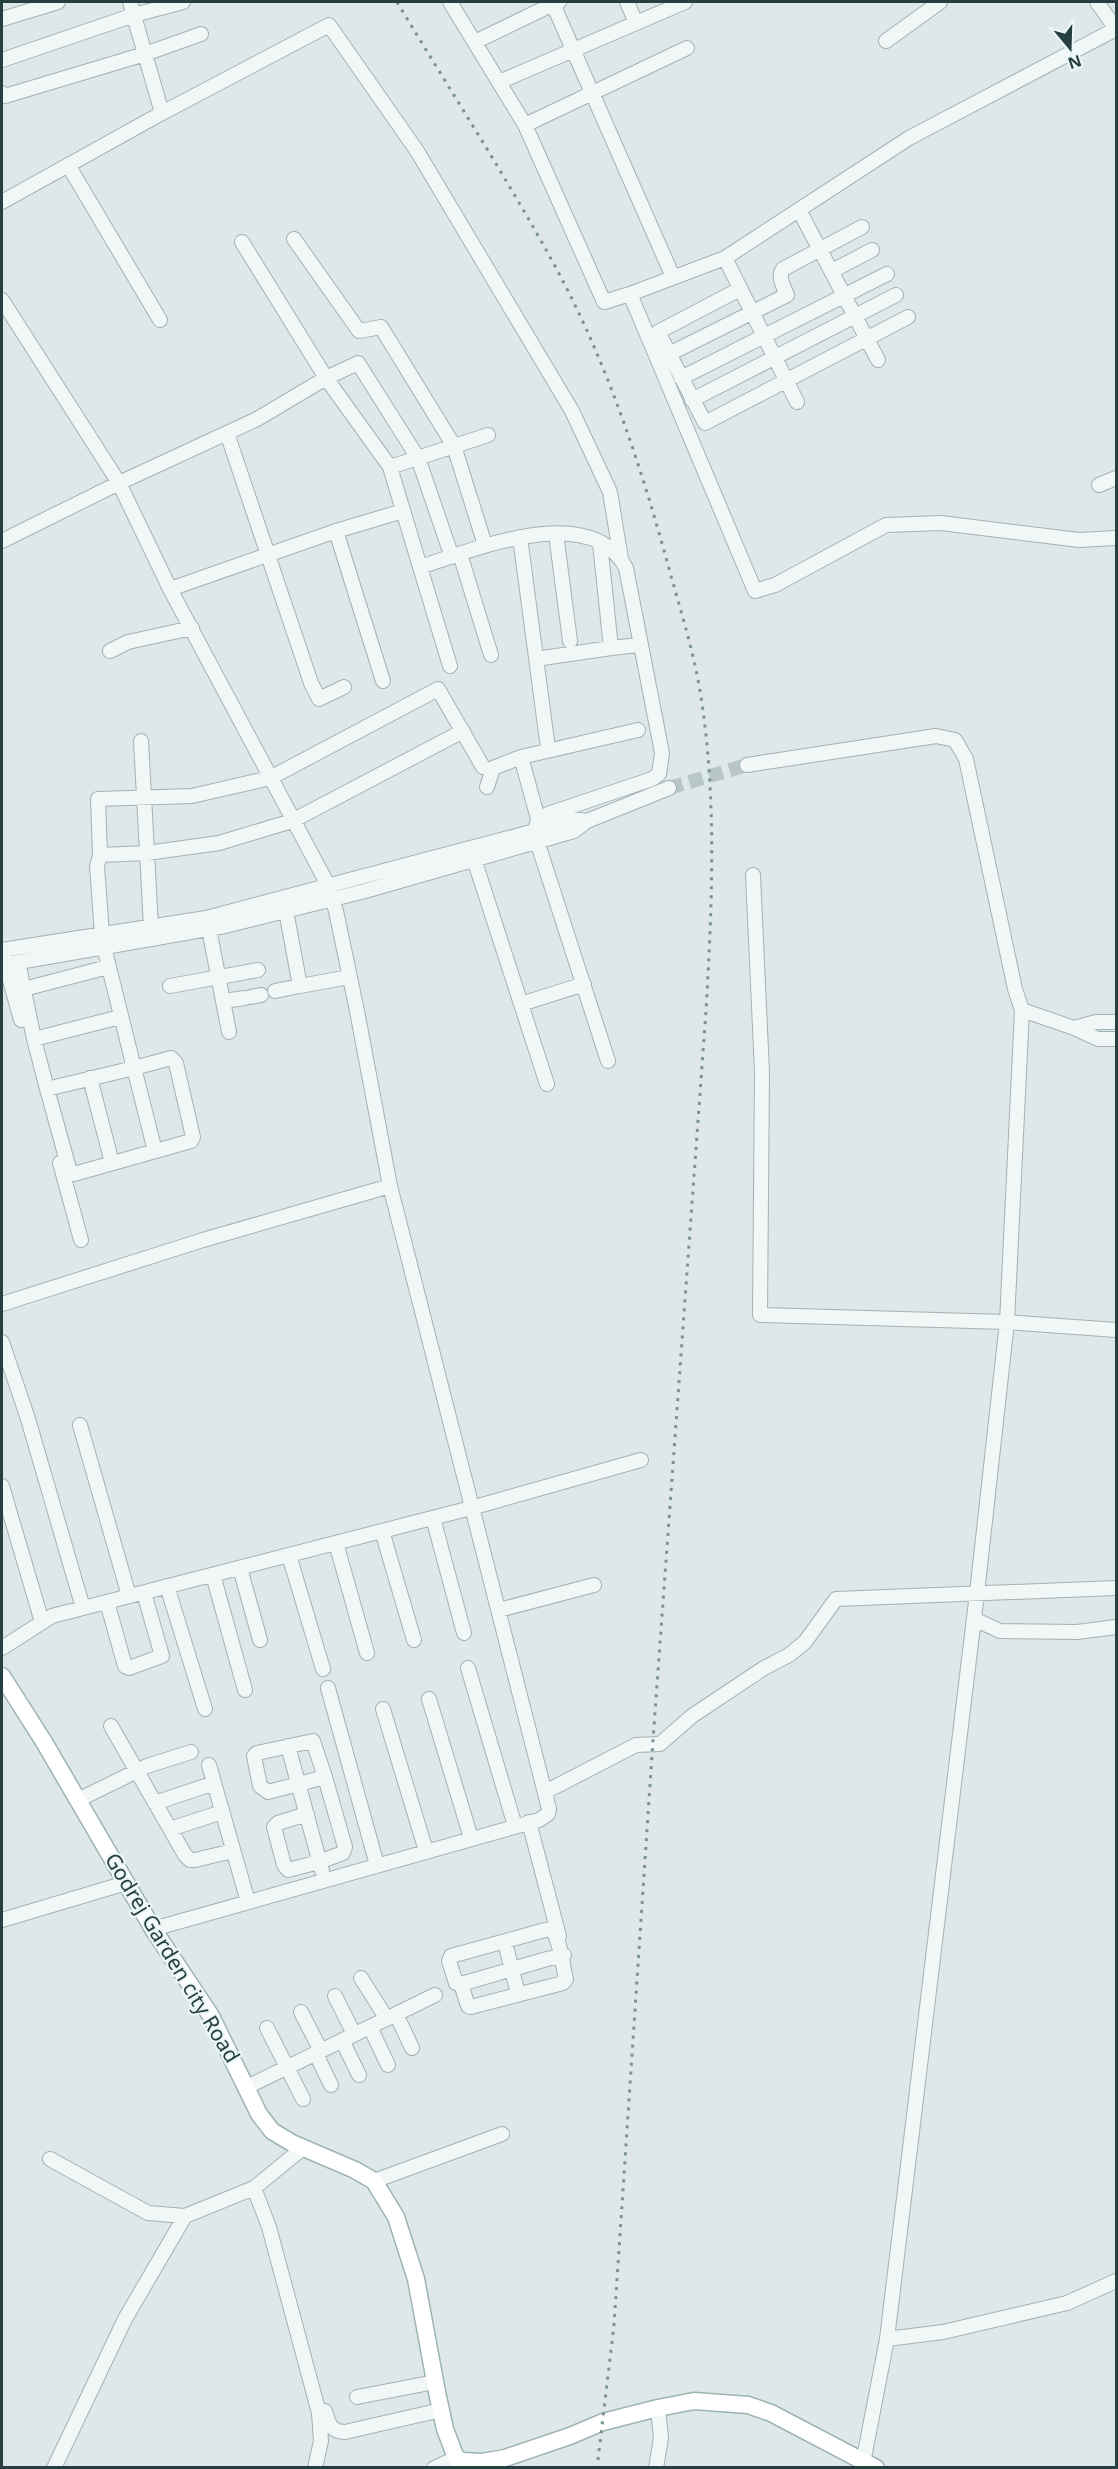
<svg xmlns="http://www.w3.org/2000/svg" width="1118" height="2469" viewBox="0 0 1118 2469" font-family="'Noto Sans',sans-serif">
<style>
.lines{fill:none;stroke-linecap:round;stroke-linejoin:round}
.minor-tunnel{stroke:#b9c6c6;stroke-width:14;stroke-dasharray:14 7;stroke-linecap:butt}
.minor-casing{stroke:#a3b2b2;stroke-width:16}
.major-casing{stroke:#9cb4b5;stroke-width:19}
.minor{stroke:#f1f6f7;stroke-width:14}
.major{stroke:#fff;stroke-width:16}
.rail{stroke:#769293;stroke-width:3;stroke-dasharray:3 6;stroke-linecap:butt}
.labels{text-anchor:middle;stroke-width:4.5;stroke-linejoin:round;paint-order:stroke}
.street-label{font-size:21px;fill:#263f40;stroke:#edf6f6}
</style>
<rect width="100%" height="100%" fill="#dee8e8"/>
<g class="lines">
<path class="minor-tunnel" d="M669,788L747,765"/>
<defs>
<path id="minor" d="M450,2L525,125L604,302L630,294
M559,2L553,4L673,277
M627,2L636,23
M1097,2L1116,29
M2,19L58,2
M1116,29L909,138L725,258L630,294L755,591L775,585L886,525L941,523L1079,540L1116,538
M886,41L940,2
M475,42L553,4
M2,60L134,15L183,2
M499,82L685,2
M2,93L5,96L145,54L201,34
M162,113L329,25L417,151L572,411L610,492L621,559
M525,125L687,48
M68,165L160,320
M2,202L162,113L130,2
M799,210L878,360
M294,239L359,331L381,327L454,446L485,545
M242,242L326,378L358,363L418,458L452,557
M725,258L797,402
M832,271L872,250
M740,289L658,332L705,423L908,317
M2,300L119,483L170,589L328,885L336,911L357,1011L390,1186L549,1809L548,1814L539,1820L153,1929
M669,354L787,295C784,287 777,277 783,269L862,227
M681,378L887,274
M692,400L896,295
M227,433L311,683L319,699L344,687
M390,467L488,435
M1099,485L1116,478
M336,531L403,511
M556,534L570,641
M520,537L547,741
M2,541L119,483L257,419L326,378L390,467L420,567C474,550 590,500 626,568L662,753L659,774L652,779L548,814L538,819L535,831
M460,554L491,655
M420,567L450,666
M170,589L336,531L383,681
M611,648L639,645
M110,651L128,642L192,628
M536,659L611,648L600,543
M141,741L151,927
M747,765L936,736L955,740L966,759L1015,989L1022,1010L1007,1322L977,1593L887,2339L862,2468
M487,787L493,768L521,757
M538,819L521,757L638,730
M537,841L608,1061
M100,855L147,853L219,843L292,821L463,731
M474,859L521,1004
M753,875L762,1072L760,1315L1007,1322L1116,1330
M286,911L300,986L349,977
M209,929L223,1001L245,998
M102,934L97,866L100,855L98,799L192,796L270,778L438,689L483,767
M2,950L206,918L535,831L572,819L587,821
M3,955L21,1020
M18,962L34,1039L47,1089L134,1068L104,947
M2,965L225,926L365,891L574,831L587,821L669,788
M170,986L258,970
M24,989L108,967
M275,991L300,986
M251,997L261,995
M223,1001L229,1032
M1022,1010L1074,1028L1098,1039H1116
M1074,1028L1096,1022H1116
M34,1039L120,1017
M90,1078L112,1163
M547,1084L521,1004L584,984
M47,1089L70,1172L74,1174L191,1141L193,1137L176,1063L171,1058L134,1068L155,1151
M60,1163L81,1240
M2,1304L203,1240L390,1186
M2,1342L28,1419L83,1608
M80,1425L129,1596
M2,1486L42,1622
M433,1518L464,1633
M382,1531L414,1640
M336,1543L367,1653
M289,1555L323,1669
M240,1568L260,1640
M213,1575L245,1690
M167,1586L205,1709
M107,1602L125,1666L129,1668L162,1656L144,1593
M499,1610L594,1585
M974,1619L1000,1631L1077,1632L1116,1627
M2,1648L52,1616L471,1508L641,1460
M468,1668L515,1826
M328,1688L377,1865
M429,1699L471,1838
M383,1709L426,1851
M111,1726L185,1855L190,1860H195L233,1851
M288,1746L322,1871
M209,1765L248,1902
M545,1792L636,1745L660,1744L692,1716L764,1668L789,1655L805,1642L836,1599L1116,1588
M78,1800L147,1766L191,1752
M155,1803L214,1783
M307,1814L278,1823L274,1827L284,1865L288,1870L319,1862L343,1853L345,1847L325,1777L268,1792L260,1786L254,1756L257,1753L313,1741L325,1777
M529,1822L559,1936
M170,1829L222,1812
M2,1920L126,1883
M505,1942L518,1994
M361,1978L387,2019
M461,1984L468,2006L471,2007L563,1983L566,1979C562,1963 561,1943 552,1929L545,1930L451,1956L449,1961L456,1983L461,1984L547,1959L564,1955
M335,1996L354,2034
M301,2012L321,2051
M396,2014L412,2048
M370,2027L388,2065
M267,2028L303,2099
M342,2040L359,2075
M316,2054L331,2085
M247,2087L435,1995
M50,2159L148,2213L185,2216L254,2188L304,2147
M374,2181L502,2134
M254,2188L269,2227L319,2413L321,2441L315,2468
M887,2339L943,2332L1067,2303L1116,2281
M357,2397L435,2382
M325,2411C329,2424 330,2431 345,2432L441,2410
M54,2468L125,2319L185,2216
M434,2468L456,2458
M656,2468L661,2438L658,2408"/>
<path id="major" d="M2,1676L44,1742L153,1929L211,2016L259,2114L272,2131L292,2143L355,2170L374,2181L396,2217L416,2279L437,2392L445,2429L456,2458L462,2461L482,2462L505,2458L570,2436L603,2422L658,2408L694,2401L748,2405L771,2413L876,2468"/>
</defs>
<use href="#minor" class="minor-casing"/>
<use href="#major" class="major-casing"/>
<use href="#minor" class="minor"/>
<use href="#major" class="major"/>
<path class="rail" d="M397,2C448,87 502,170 550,257C604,354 639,459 668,565C680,609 694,652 701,697C717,800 712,907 706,1011L653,1740L614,2325L597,2468"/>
</g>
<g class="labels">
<g class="street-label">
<text transform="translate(172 1958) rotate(59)" y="7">Godrej Garden city Road</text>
</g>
</g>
<rect width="1118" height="2469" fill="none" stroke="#263f40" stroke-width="6"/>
<g transform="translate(1070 48) rotate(161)" stroke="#edf6f6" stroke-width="4.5" paint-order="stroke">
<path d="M0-4.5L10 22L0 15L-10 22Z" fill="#263f40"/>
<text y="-9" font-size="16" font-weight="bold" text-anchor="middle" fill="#263f40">N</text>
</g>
</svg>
